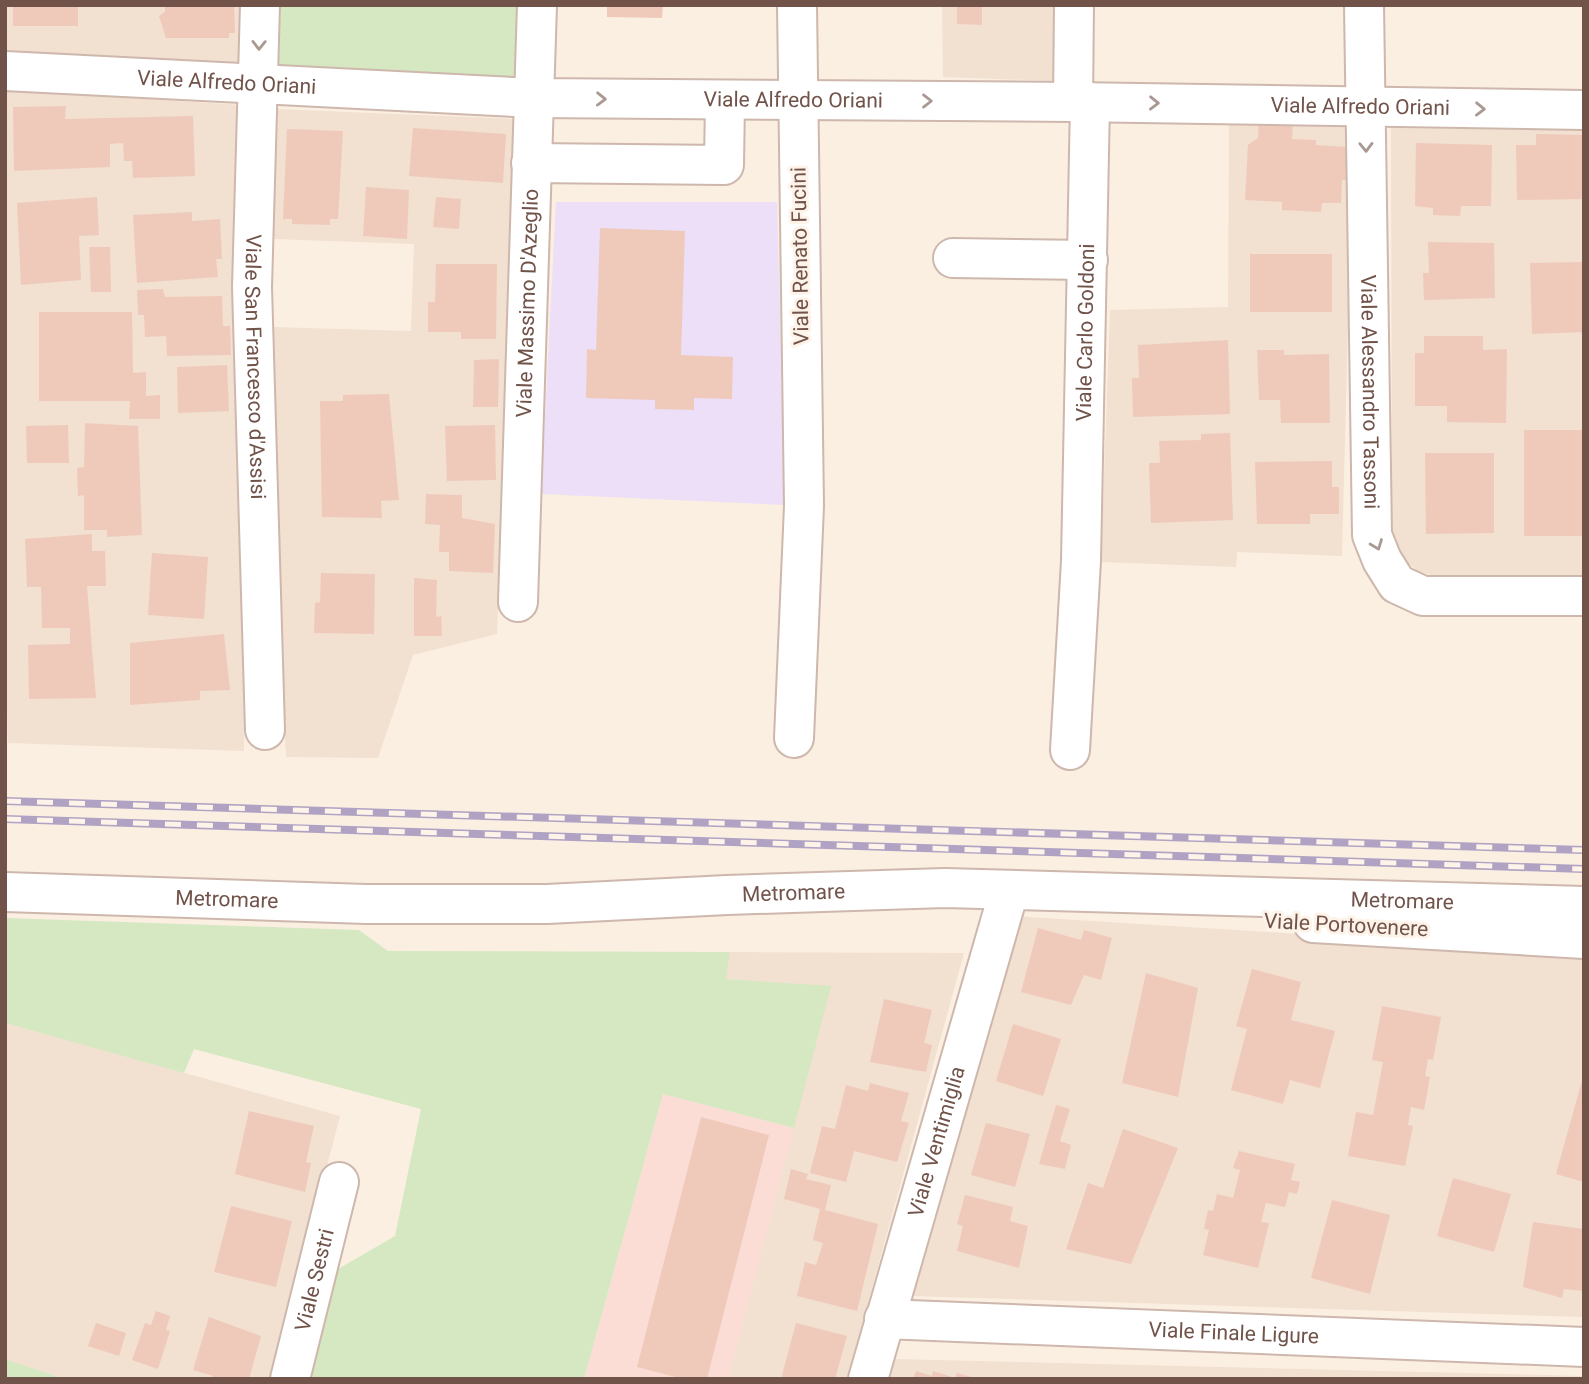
<svg xmlns="http://www.w3.org/2000/svg" width="1589" height="1384" viewBox="0 0 1589 1384" font-family="Roboto,sans-serif">
<style>
.residential{fill:#f2e0d1}
.commercial{fill:#fbddd6}
.education{fill:#ecdff7}
.green{fill:#d5e8c1}
.building{fill:#efcabb}
.lines{fill:none;stroke-linecap:round;stroke-linejoin:round}
.minor-casing{stroke:#ceb7ac;stroke-width:42}
.minor{stroke:#fff;stroke-width:38}
.rail-casing{stroke:#b0a2c3;stroke-width:8}
.rail{stroke:#fef3e8;stroke-width:5;stroke-dasharray:16;stroke-linecap:butt}
.oneway{stroke:#aa9892}
.labels{text-anchor:middle;stroke-width:6;stroke-linejoin:round;paint-order:stroke}
.street-label{font-size:21px;fill:#71534a;stroke:#fef3e8}
</style>
<rect width="100%" height="100%" fill="#fbefe2"/>
<path class="residential" d="M5,5H248L245,67L5,50Z
M942,5H1057L1056,81L943,77Z
M5,90L241,105L244,751L8,743L5,645Z
M276,109L516,119L497,634L413,655L378,758L286,757L269,360L270,327L411,331L414,244L273,239Z
M1229,125H1353L1342,556L1237,552L1236,567L1101,562L1110,310L1228,307Z
M1391,128L1584,130V576L1440,578L1417,571L1401,556L1392,529Z
M1012,916L1584,952V1317L912,1296Z
M730,952L964,953L847,1379H728L830,987L725,979Z
M5,1023L340,1116L271,1379H65L5,1359Z
M895,1359L1584,1376V1379H890Z"/>
<path class="commercial" d="M663,1094L794,1128L728,1379H584Z"/>
<path class="education" d="M556,202H777L785,505L541,494Z"/>
<path class="green" d="M275,5H523L520,78L274,66Z
M5,918L359,930L388,951L730,952L726,979L831,986L794,1128L663,1094L584,1379H310L333,1272L395,1236L421,1109L194,1049L184,1073L5,1023Z
M5,1359L65,1379H5Z"/>
<path class="building" d="M13,5H78V26H13Z
M165,5H234L235,33H229V38H166L159,16L165,12Z
M607,5H663L662,18L607,17Z
M957,5H982V25L957,24Z
M66,106L65,119L193,116L195,176L133,178L132,161H124L123,143L110,144V167L14,171L13,107Z
M1259,117L1293,118L1292,139L1316,140V145L1347,147L1346,180H1342L1341,203H1322L1321,212L1282,210V202L1245,200L1248,145L1258,138Z
M413,128L506,134L503,183L409,176Z
M287,129L343,131L338,219H330V225L292,224V219H283Z
M1536,134L1584,135V199L1517,200L1516,145H1536Z
M1416,143L1492,145L1491,206H1461L1460,216L1433,215V208L1415,206Z
M366,187L409,190L407,239L363,236Z
M97,197L99,235L79,236L81,280L21,285L17,203Z
M436,197L461,199L459,229L433,227Z
M192,212V221L220,219L222,259H216L218,277L137,283L133,215Z
M600,228L685,231L681,355L733,357L732,399L694,398V410L655,409V400L586,398L587,349L596,350Z
M1428,242L1494,243L1495,298L1424,300L1423,273H1429Z
M89,247H110L111,292H91Z
M1250,254H1332V312H1250Z
M1584,262V332L1532,334L1530,263Z
M436,264H497L496,339H461V332H428V302H435Z
M163,289L165,297L222,296L223,326H230L231,355L167,356L166,336L145,337L144,315H138L137,290Z
M39,312H132L133,373L146,372V396L160,395V419H129L130,401H39Z
M1424,336H1483V350L1507,349L1506,423L1447,422V406H1415V353H1424Z
M1228,340L1230,414L1133,417L1132,378H1139L1138,345Z
M1257,350H1284V355L1329,354L1330,423H1281L1280,400H1259Z
M499,359L498,407H473L474,360Z
M227,365L229,411L178,413L177,367Z
M389,394L399,500L381,501L382,518L322,517L320,401H343V395Z
M85,423L138,426L142,535L107,537V530H84V495L78,496L77,468L84,467Z
M68,425L69,463H27L26,426Z
M495,425L496,480L447,481L445,426Z
M1524,430H1584V536H1524Z
M1230,433L1233,520L1151,523L1149,463H1160L1159,441L1201,440V434Z
M1425,453H1494V533L1426,534Z
M1332,461V487H1339V514H1310V524H1257L1255,462Z
M426,494L462,495V518L495,524L493,573L449,571V552H439L440,525L425,524Z
M92,534V551H105L106,586H87L96,698L29,699L28,645L70,644V628H42L41,587H27L25,539Z
M152,553L208,557L204,619L148,615Z
M321,573L375,574L374,634L314,633L315,603L320,602Z
M414,578L437,580L436,617L441,616L442,636H414Z
M224,634L230,690L200,691V700L130,705V643Z
M1038,928L1081,940L1084,930L1112,938L1101,980L1084,975L1071,1005L1021,992Z
M1252,969L1301,982L1291,1020L1335,1031L1320,1088L1290,1080L1283,1104L1231,1090L1247,1029L1236,1026Z
M1146,973L1198,988L1178,1097L1122,1083Z
M884,999L932,1010L924,1043L932,1045L926,1072L870,1062Z
M1382,1006L1441,1017L1433,1060L1428,1059L1425,1076L1430,1077L1424,1110L1411,1107L1408,1125L1413,1126L1405,1166L1348,1156L1356,1112L1373,1115L1383,1062L1372,1060Z
M1013,1024L1061,1039L1043,1096L996,1081Z
M1583,1077H1584V1182L1556,1174Z
M870,1083L909,1093L901,1121L909,1123L897,1162L854,1151L846,1182L810,1173L822,1126L835,1129L846,1085L868,1091Z
M1056,1105L1070,1109L1060,1141L1071,1145L1065,1169L1039,1164Z
M249,1111L314,1126L306,1162L311,1163L305,1192L235,1174Z
M701,1117L769,1135L707,1379H683L637,1367Z
M986,1123L1030,1134L1015,1187L971,1175Z
M1123,1129L1178,1148L1131,1264L1066,1249L1088,1183L1103,1188Z
M1239,1151L1295,1164L1291,1180L1300,1182L1297,1194L1289,1192L1285,1207L1266,1203L1261,1222L1269,1223L1258,1268L1203,1255L1209,1230L1204,1229L1208,1210L1213,1211L1217,1194L1233,1198L1240,1170L1233,1168Z
M791,1169L808,1174L806,1179L831,1185L825,1210L878,1224L857,1311L797,1296L805,1262L816,1265L823,1243L813,1240L820,1209L784,1199Z
M1453,1178L1511,1194L1494,1252L1437,1236Z
M965,1195L1013,1207L1010,1221L1028,1226L1019,1268L957,1251L963,1226L957,1224Z
M1332,1200L1390,1215L1370,1294L1311,1278Z
M231,1206L292,1221L276,1287L214,1272Z
M1533,1222L1584,1229V1291L1564,1289L1562,1298L1523,1287Z
M156,1311L170,1316L166,1330L170,1331L158,1369L132,1360L145,1323L151,1325Z
M209,1317L261,1336L249,1379H212L213,1376L193,1370Z
M96,1323L126,1333L119,1356L88,1346Z
M796,1323L847,1336L835,1379H781Z
M916,1371L932,1376L933,1371L955,1378L957,1373L975,1378L913,1379Z"/>
<g class="lines">
<defs>
<g id="minor">
<path id="s1" d="M260,5L252,287L265,730"/>
<path id="s2" d="M1364,5L1372,535L1382,560L1397,584L1423,596H1584"/>
<path id="s3" d="M5,71L533,98L1073,102L1584,110"/>
<path d="M1073,102L1074,5"/>
<path d="M531,163L724,165L725,101"/>
<path d="M953,258L1088,260"/>
<path id="s4" d="M518,602L537,5"/>
<path d="M794,738L804,506L797,5"/>
<path id="s5" d="M1070,750L1081,561L1090,102"/>
<path id="s6" d="M5,892L366,904H547L727,895L945,888L1584,906"/>
<path d="M1313,923L1584,939"/>
<path id="s7" d="M884,1319L1584,1347"/>
<path id="s8" d="M290,1379L339,1182"/>
<path id="s9" d="M868,1379L1005,905"/>
</g>
</defs>
<use href="#minor" class="minor-casing"/>
<use href="#minor" class="minor"/>
<defs>
<path id="rail" d="M5,801L1584,850
M5,819L1584,869"/>
</defs>
<use href="#rail" class="rail-casing"/>
<use href="#rail" class="rail"/>
</g>
<defs><path id="oneway-chevron" d="M-2-3.5L2.5 0L-2 3.5" fill="none" stroke-width="1.6" stroke-linecap="round" stroke-linejoin="round" transform="scale(1.75)"/></defs>
<g class="oneway">
<use href="#oneway-chevron" transform="translate(259 45) rotate(91)"/>
<use href="#oneway-chevron" transform="translate(601 99) rotate(1)"/>
<use href="#oneway-chevron" transform="translate(927 101)"/>
<use href="#oneway-chevron" transform="translate(1154 103) rotate(1)"/>
<use href="#oneway-chevron" transform="translate(1480 109) rotate(1)"/>
<use href="#oneway-chevron" transform="translate(1366 147) rotate(89)"/>
<use href="#oneway-chevron" transform="translate(1377 545) rotate(69)"/>
</g>
<g class="labels">
<g class="street-label">
<text dy="7" stroke="none"><textPath href="#s3" startOffset="222">Viale Alfredo Oriani</textPath></text>
<text dy="7" stroke="none"><textPath href="#s3" startOffset="789">Viale Alfredo Oriani</textPath></text>
<text dy="7" stroke="none"><textPath href="#s3" startOffset="1356">Viale Alfredo Oriani</textPath></text>
<text transform="translate(800 256) rotate(-91)" y="7">Viale Renato Fucini</text>
<text dy="7" stroke="none"><textPath href="#s4" startOffset="299">Viale Massimo D'Azeglio</textPath></text>
<text dy="7" stroke="none"><textPath href="#s5" startOffset="418">Viale Carlo Goldoni</textPath></text>
<text dy="7" stroke="none"><textPath href="#s1" startOffset="362">Viale San Francesco d'Assisi</textPath></text>
<text dy="7" stroke="none"><textPath href="#s2" startOffset="387">Viale Alessandro Tassoni</textPath></text>
<text dy="7" stroke="none"><textPath href="#s6" startOffset="789">Metromare</textPath></text>
<text dy="7" stroke="none"><textPath href="#s6" startOffset="222">Metromare</textPath></text>
<text dy="7" stroke="none"><textPath href="#s6" startOffset="1398">Metromare</textPath></text>
<text transform="translate(1346 925) rotate(3)" y="7">Viale Portovenere</text>
<text dy="7" stroke="none"><textPath href="#s9" startOffset="247">Viale Ventimiglia</textPath></text>
<text dy="7" stroke="none"><textPath href="#s8" startOffset="102">Viale Sestri</textPath></text>
<text dy="7" stroke="none"><textPath href="#s7" startOffset="350">Viale Finale Ligure</textPath></text>
</g>
</g>
<rect width="1589" height="1384" fill="none" stroke="#71534a" stroke-width="14"/>
</svg>
